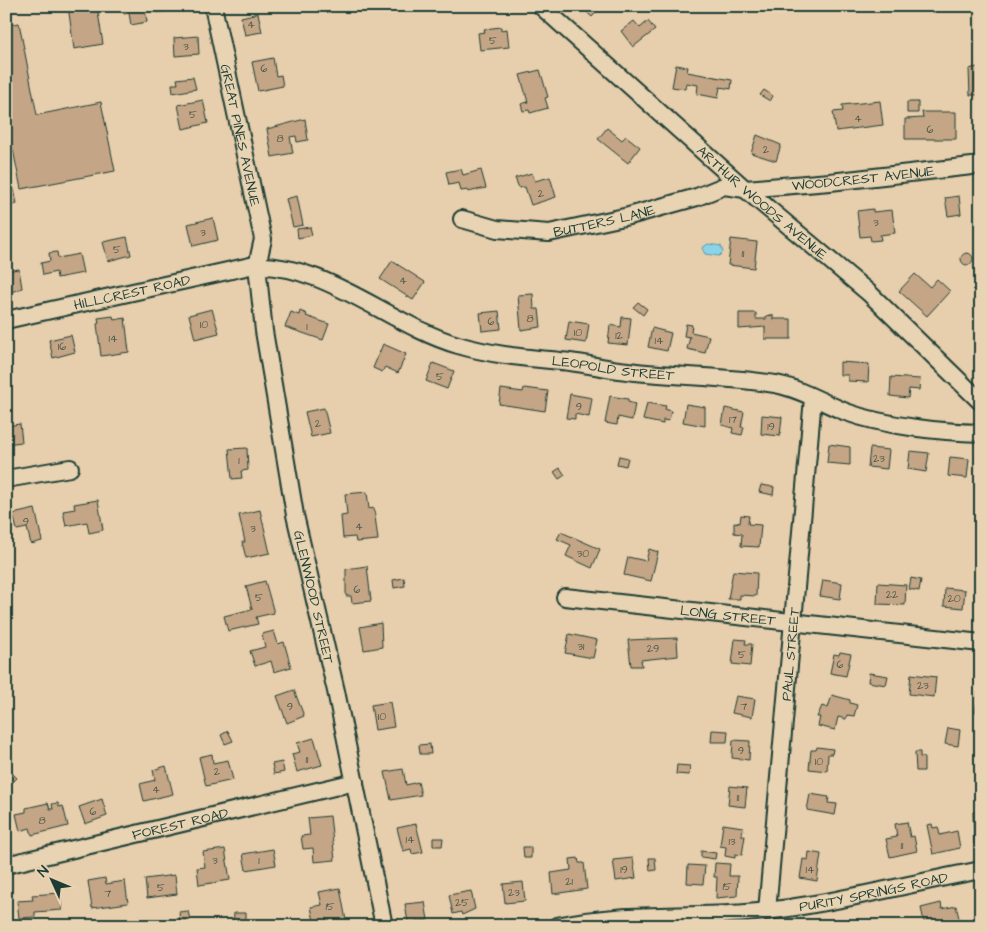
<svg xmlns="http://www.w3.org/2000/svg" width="987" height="932" viewBox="0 0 987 932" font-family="'Architects Daughter',sans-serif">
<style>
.water{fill:#89d4ea;stroke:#5f98a1}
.building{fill:#c4a585;stroke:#1f3d34}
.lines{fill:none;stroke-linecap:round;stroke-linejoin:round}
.street-casing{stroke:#1f3d34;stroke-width:20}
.street{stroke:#e8d3b2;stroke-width:16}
.labels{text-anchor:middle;stroke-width:4;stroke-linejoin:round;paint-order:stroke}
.number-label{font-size:11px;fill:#485748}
.street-label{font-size:14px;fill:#1f3d34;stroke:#e8d3b2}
</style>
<rect width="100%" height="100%" fill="#e7ceac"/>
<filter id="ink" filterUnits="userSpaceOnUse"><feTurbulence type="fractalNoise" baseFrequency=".02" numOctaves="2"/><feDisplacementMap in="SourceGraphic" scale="10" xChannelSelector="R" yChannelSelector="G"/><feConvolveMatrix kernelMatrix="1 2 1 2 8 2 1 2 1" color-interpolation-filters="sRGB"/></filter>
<g filter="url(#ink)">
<path class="water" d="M708,244L721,246L723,252L719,256L705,254L702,248Z"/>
<path class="building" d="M68,6H97L103,44L74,49Z
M176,6L177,10L157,13L156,7L145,9L147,22L131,25L129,13L124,14L122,7Z
M580,6H602L592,17Z
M258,13L262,32L245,35L241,17Z
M634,21L640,28L648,21L655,30L633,47L621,31Z
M19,23L37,115L101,102L115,171L21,189L6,115V26Z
M501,27V30L507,29L509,47L480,50L478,33L485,32L484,29Z
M198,36L199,54L175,56L174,38Z
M273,58L276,76L281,75L283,86L258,91L252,62Z
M676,65L688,67L687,72L732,80L731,89L720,87L718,98L697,94L698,85L686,83L685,89L672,87Z
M981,66V99H978V95H970L969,69Z
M540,70L548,97L545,98L548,108L530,113L529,110L523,111L521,104L528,102L520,75Z
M193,77L196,89L173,93L172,84H178L177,79Z
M764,90L773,96L770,101L760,95Z
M203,100L208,123L183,129L178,105Z
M880,101L883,125L836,131L833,112L843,111L842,105Z
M907,102H918V113H907Z
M922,112H956V139H905V119L923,118Z
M305,119L308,140L297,142L296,136L290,137L293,153L272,157L267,129Z
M607,128L622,140L626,136L640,147L628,163L598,139Z
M757,135L781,145L776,161L751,153Z
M461,169L463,175L481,170L486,188L468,192V190L461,191L459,183L449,185L446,172Z
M532,173L535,181L550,177L556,197L531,205L525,187L519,188L515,178Z
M14,189L17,204L6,207V190Z
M297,196L303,225L293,227L286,199Z
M959,196L961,214L948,216L945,198Z
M873,209V212L892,210L895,233L880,235L881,240L871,241L870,236L860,237L857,211Z
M213,218L218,240L193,246L188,224Z
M310,227L312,235L298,238L297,229Z
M127,237L131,255L108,261L103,242Z
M731,239L757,242L754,268L728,265Z
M57,252L58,258L79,254L83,273L57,278L56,272L43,275L41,263L50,261L49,253Z
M961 259a6 6 0 1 1 12 0a6 6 0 1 1-12 0Z
M392,261L425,282L413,300L380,279Z
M19,269L22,288L6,294V271Z
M915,274L930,287L937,279L950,291L927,316L899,291Z
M533,294L534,309H539L541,327L521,330L518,295Z
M638,302L647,309L643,315L633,307Z
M212,309L219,333L195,339L189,315Z
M300,311L307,314L306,316L329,324L323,340L285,327L291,312L299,315Z
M499,311L501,329L482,331L480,313Z
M739,313H756V319H766V316L773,315V319H791V339H765V327L739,329Z
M113,316L114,320L125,318L129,352L101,356L97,324L99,323L98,318Z
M622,317L631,318L628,345L608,343L610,325L621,327Z
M569,321L589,324L586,343L566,340Z
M686,324L692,325L691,332L709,336L705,353L687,349L690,337L684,336Z
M652,328L671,333L667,351L648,347Z
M71,335L75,352L53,358L49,340Z
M383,344L406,354L398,373L385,367L382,372L373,368Z
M840,362L869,364L868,382L848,381V375H840Z
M433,363L454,371L447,389L426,381Z
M891,377L920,379L919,390L909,389L908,398L890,396Z
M524,388L548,391L545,411L499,404L501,389L523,392Z
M570,394L592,398L589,417L575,414V419L566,418Z
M610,396L628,399V402L635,404L632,420L618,417L617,425L605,423Z
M647,403L666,406L665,409L671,411L669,421L663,420V424L643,420Z
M686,404L705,407V426L683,422Z
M324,408L330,433L311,437L305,412Z
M725,408L744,412L741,427H744L742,435L732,433L733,428L722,425Z
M762,415L782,417L780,436L761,434Z
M20,424L22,442L6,444V426Z
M829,444L850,447V465L827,463Z
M247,448L248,470L241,471L242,478L232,479L229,449Z
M870,448L889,450L887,469L868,467Z
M910,451L929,453L926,472L908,469Z
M619,456L628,458L626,466L617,464Z
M950,457L969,459L967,478L948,476Z
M560,468L565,475L559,479L554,472Z
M761,485L774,487L773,495L759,492Z
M367,492L369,509L374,508L378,540L356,542L355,537L343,538L341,516L347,515L345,494Z
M98,500L103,530L89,533L87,522L66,526L63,511L75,509L74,504Z
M35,509L42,541L31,544L27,528L17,530L13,514Z
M260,510L270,553L246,558L242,542H245L239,515Z
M741,515L749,516L748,524L761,525L759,547L741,546L742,534L734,533V522L740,523Z
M561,532L600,549L592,568L566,556L571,545L557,539Z
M649,549L658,552L651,581L624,575L628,557L646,561Z
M367,566L371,601L352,603L351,596H346V569Z
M733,571L757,573L756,596L740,595V599H728Z
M404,578L405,586L394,588L393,580Z
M911,578L921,580L919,591L909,589Z
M823,580L842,583L840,599L820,596Z
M265,581L274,613L256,617L258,624L228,631L224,616L252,609L246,586Z
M878,583L906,585L905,605L877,604Z
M945,588L965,590L963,608L944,606Z
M381,623L382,647L364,650L360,627Z
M274,631L278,644L284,642L291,667L274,672L271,661L255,666L250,651L265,647L262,634Z
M569,634L597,640L593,658L565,653Z
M677,638L678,656L641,660L642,666H631L628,640Z
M735,639L746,640L745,644H752L750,666L732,664Z
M840,652L851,654L846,676L830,673L834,654L839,655Z
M869,673L888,676L886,685L868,682Z
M911,674L936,677L934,697L909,694Z
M294,690L304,716L287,723L277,696Z
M978,692L981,693V712H975Z
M832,695L850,700V703L857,705L854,716L847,715L846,719L838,717L835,730L818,726L820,717H817L822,706L828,708Z
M736,696L755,699L752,717L732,713Z
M390,702L394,727L375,730L371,705Z
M948,728L960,730L958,746L945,744Z
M712,730L728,731L727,742H711Z
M228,731L233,741L225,744L221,735Z
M314,738L322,765L297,772L292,754L300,752L297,743Z
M733,740L750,741L749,760L732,758Z
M430,744L431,754H420L419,745Z
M817,747L833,749L832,754H828L827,771L809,769L811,750H816Z
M915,752H920V757H924V771H916Z
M212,754L213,763L228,760L233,780L206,786L199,757Z
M282,762L284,772L274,774L272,764Z
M677,765L690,766L689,775L676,774Z
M166,766L173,794L144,801L140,784L155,780L153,770Z
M403,769L406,785L418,782L421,795L391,800L385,772Z
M9,770L17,778L10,785L6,781V773Z
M730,786L747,788L745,807L728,805Z
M810,794L829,797L828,803L837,804L835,815L807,810Z
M102,799L107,816L85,824L79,807Z
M48,803L50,809H53L52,804L58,803L59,807L63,806L68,826L32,835L30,828L20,831L16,814L26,812V808Z
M973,812H981V843L974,844Z
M330,816L335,860L314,862L313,848L303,849L301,836L310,835L308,818Z
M907,822L910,837L914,836L917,851L890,857L886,839L897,837L895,824Z
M416,824L423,852L412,854L411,849L403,851L397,828Z
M723,824L743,827L742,836H745L742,855L735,854V858L725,856L726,847L720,846Z
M932,824L933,828L938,827L940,835L957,831L960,848L933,854L927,825Z
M433,838H443L442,846H433Z
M523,847H531V858H524Z
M225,849L230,880L199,885L197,868L205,867L203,852Z
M273,849L276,865L246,870L243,854Z
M701,851L716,853L715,859L701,857Z
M809,852L821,854L817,881L800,878L803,859L808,860Z
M578,858L579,863H584L587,889L553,894L551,873L571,870L570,859Z
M633,858L636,878L616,881L613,860Z
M649,858H655L656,870L650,871Z
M715,863L730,864L729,876H738L737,896L716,898L717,877H714Z
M688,865L705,866L703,884L687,883Z
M175,875L177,894L147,898L145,879Z
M105,878L106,884L125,881L128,903L92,908L88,881Z
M523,882L525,901L505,903L503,884Z
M340,888L347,926H315L311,907L322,905L319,892Z
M471,891L475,909L462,915L461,912L453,914L449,895Z
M60,893L62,910L35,912V917L19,918L17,901L33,900L32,895Z
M425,902L428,920L408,923L405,904Z
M941,903L942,909L956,906L960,922L940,926H925L921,908Z
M188,911L190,920L180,922L179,912Z
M234,913H246V926H233Z
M857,922H878V925L890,926H857Z"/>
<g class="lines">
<defs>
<g id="street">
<path id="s1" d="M213,6L263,239L257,266L264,331L295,515L336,691L384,926"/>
<path id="s2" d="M541,6L745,189L869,293L981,402"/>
<path id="s3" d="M462,219L497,229L549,233L629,216L697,197L724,186L745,189L830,182L981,165"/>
<path id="s4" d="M6,320L250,266C324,261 389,325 458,345C495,356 532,358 570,362C587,364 603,368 619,370C671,377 723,376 775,384C799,388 823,403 846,412C884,426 940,432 981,433"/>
<path d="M6,479L70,468"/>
<path id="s5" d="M565,597L981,643"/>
<path id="s6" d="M6,865L355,782"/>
<path id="s7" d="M767,911L813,398"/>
<path id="s8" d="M557,926C621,912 681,918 746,913C826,906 902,885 981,870"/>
</g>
</defs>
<use href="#street" class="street-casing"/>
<use href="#street" class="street"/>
</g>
</g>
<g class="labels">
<g class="number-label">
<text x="251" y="28">4</text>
<text x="493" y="44">5</text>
<text x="186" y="50">3</text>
<text x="264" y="72">6</text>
<text x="193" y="118">5</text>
<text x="858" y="122">4</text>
<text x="930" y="133">6</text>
<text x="280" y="142">8</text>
<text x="766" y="153">2</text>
<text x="541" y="197">2</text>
<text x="876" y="226">3</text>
<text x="203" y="236">3</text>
<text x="117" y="253">5</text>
<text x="743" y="257">11</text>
<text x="403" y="284">4</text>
<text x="530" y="322">8</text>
<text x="491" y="325">6</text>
<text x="204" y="328">10</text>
<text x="307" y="330">1</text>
<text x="578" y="336">10</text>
<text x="619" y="339">12</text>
<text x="113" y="342">14</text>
<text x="659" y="344">14</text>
<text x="62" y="350">16</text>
<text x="440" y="380">5</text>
<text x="579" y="410">9</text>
<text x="733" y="423">17</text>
<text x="318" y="427">2</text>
<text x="771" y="430">19</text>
<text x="879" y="462">23</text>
<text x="239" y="464">1</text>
<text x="26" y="525">9</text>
<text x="359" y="530">4</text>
<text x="253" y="532">3</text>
<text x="583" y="557">30</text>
<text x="357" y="593">6</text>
<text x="892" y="598">22</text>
<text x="259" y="601">5</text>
<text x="954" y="602">20</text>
<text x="581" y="650">31</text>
<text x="653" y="652">29</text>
<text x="742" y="658">5</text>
<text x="840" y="668">6</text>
<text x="923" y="689">23</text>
<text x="290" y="710">9</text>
<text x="744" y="710">7</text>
<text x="382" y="720">10</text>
<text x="741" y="754">9</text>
<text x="307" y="763">11</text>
<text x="819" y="765">10</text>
<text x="217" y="775">2</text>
<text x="156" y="793">4</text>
<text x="738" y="801">11</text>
<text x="93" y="815">6</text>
<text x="42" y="824">8</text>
<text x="410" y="843">14</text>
<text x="732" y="845">13</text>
<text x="902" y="849">11</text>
<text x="215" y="864">3</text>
<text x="259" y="864">1</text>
<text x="624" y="873">19</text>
<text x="810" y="873">14</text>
<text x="569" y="885">21</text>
<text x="727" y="890">15</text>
<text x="161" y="891">5</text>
<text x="514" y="896">23</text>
<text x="108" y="897">7</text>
<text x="462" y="906">25</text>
<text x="330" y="910">15</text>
</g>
<g class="street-label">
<text dy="5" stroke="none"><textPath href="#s1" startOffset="132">GREAT PINES AVENUE</textPath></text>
<text dy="5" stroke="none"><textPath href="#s3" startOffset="410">WOODCREST AVENUE</textPath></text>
<text dy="5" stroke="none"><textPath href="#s2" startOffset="296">ARTHUR WOODS AVENUE</textPath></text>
<text dy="5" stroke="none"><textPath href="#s3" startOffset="145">BUTTERS LANE</textPath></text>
<text dy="5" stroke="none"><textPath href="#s4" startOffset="129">HILLCREST ROAD</textPath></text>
<text dy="5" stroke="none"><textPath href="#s4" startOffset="632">LEOPOLD STREET</textPath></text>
<text dy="5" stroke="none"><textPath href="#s1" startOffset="602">GLENWOOD STREET</textPath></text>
<text dy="5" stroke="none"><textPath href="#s5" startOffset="164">LONG STREET</textPath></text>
<text dy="5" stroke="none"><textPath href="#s7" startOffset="258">PAUL STREET</textPath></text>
<text dy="5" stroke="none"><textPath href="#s6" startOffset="179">FOREST ROAD</textPath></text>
<text dy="5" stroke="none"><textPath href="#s8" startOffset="319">PURITY SPRINGS ROAD</textPath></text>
</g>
</g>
<rect width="987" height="932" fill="none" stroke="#e8d3b2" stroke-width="25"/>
<rect x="12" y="12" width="962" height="907" fill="none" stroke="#1f3d34" stroke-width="2" filter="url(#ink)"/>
<g transform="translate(52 880) rotate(314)" stroke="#e8d3b2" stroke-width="4" paint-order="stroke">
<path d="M0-4L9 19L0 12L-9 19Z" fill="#1f3d34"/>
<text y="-8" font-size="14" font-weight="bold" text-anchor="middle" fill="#1f3d34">N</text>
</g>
</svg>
